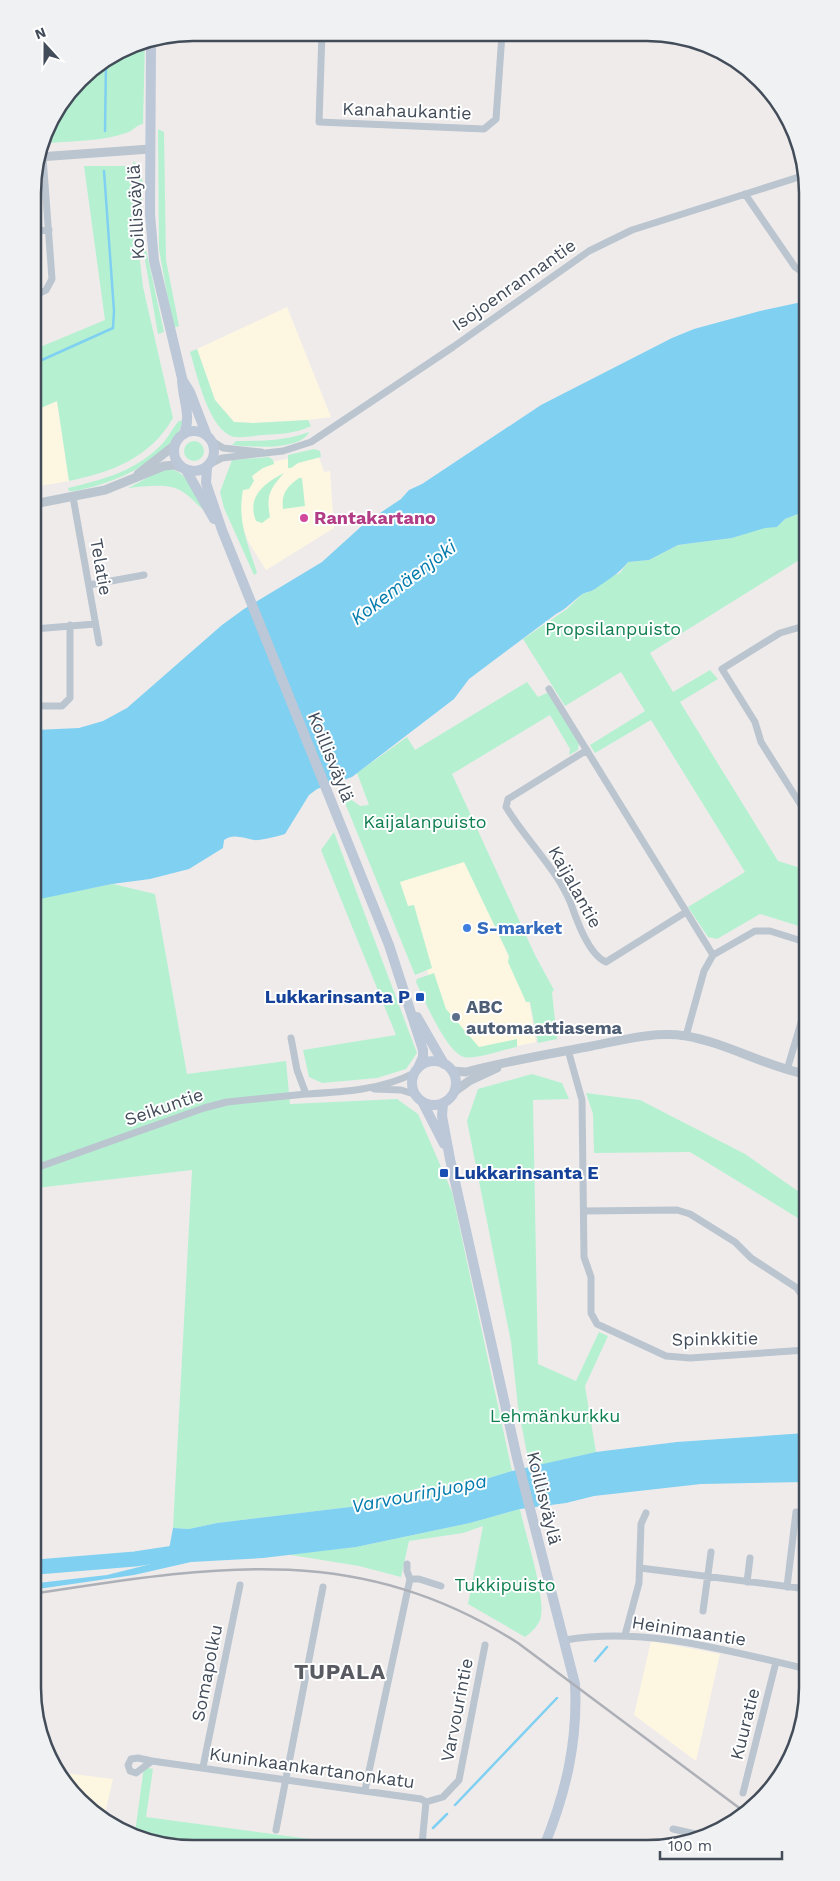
<svg xmlns="http://www.w3.org/2000/svg" width="840" height="1881" viewBox="0 0 840 1881" font-family="'Work Sans',sans-serif">
<style>
.commercial{fill:#fdf7e1}
.green{fill:#b5f1d1}
.water{fill:#7fd0f1}
.lines{fill:none;stroke-linecap:round;stroke-linejoin:round}
.stream{stroke:#7fd0f1;stroke-width:2.5}
.river{stroke:#7fd0f1;stroke-width:15}
.minor{stroke:#bbc5cf;stroke-width:7}
.tertiary{stroke:#bbc5cf;stroke-width:9}
.secondary{stroke:#bcc7d7;stroke-width:10}
.rail{stroke:#adb0b7;stroke-width:2.5}
.hotel-dot{fill:#d1479c;stroke:#fff;stroke-width:2}
.shop-dot{fill:#3f7fe0;stroke:#fff;stroke-width:2}
.transit-dot{fill:#1a4fb4;stroke:#fff;stroke-width:2}
.service-dot{fill:#5c6f8a;stroke:#fff;stroke-width:2}
.labels{text-anchor:middle;stroke-width:4;stroke-linejoin:round;paint-order:stroke}
.street-label{font-size:18px;fill:#434d5a;stroke:#fff}
.hotel-label{font-size:18px;font-weight:bold;fill:#b23c85;stroke:#fff;text-anchor:start}
.park-label{font-size:18px;fill:#107f50;stroke:#fff}
.shop-label{font-size:18px;font-weight:bold;fill:#366cbe;stroke:#fff;text-anchor:start}
.transit-label{font-size:18px;font-weight:bold;fill:#164399;stroke:#fff;text-anchor:end}
.service-label{font-size:18px;font-weight:bold;fill:#4e5e75;stroke:#fff;text-anchor:start}
.water-label{font-size:19px;font-style:italic;fill:#037cad;stroke:#fff}
.district-label{font-size:22px;font-weight:bold;letter-spacing:1px;fill:#585b61;stroke:#fff}
.rim{fill:none;stroke:#434d5a;stroke-width:2.5}
</style>
<rect width="100%" height="100%" fill="#efebeb"/>
<path class="commercial" d="M287,307L331,417L308,420L253,423L234,422L215,400L197,349Z
M57,401L69,481L34,487V411Z
M313,453L319,457L324,472L330,471L334,528L266,570L248,541L233,498L263,464Z
M465,860L529,1001L536,1042L475,1055L443,1021L399,881Z
M651,1641L720,1654L696,1761L634,1715Z
M57,1772L113,1779L104,1817L87,1809Z"/>
<path class="green" d="M145,42L143,124C136,125 133,131 126,133C102,141 75,141 50,143L46,132L49,122L87,72L132,45Z
M158,129L164,132L166,260L179,326L173,328L159,249Z
M133,161C147,171 142,197 141,212L138,211Z
M84,166H126L129,168L143,287L173,418C150,458 112,472 69,481L57,401L34,411L33,350L105,320Z
M142,231L164,332L158,334L140,232Z
M197,349L215,400L234,422L253,423L308,420L311,426C294,434 280,434 262,435C254,436 244,438 235,437C209,432 197,374 190,352Z
M184,420C171,457 124,479 88,488C82,489 75,492 69,491L68,488C102,480 135,471 160,446C168,439 172,428 179,421Z
M309,432C300,451 251,447 232,445L236,441C261,441 285,441 309,432Z
M184 451a10 10 0 1 1 20 0a10 10 0 1 1-20 0Z
M314,449L320,451L321,457L298,463L291,468H288V455Z
M269,457L273,460L274,464L263,468L252,476L254,481L249,489L243,490C237,522 248,543 257,573L254,575L224,508L220,492L232,460Z
M164,469C186,466 195,495 205,511C197,505 191,497 183,492C168,482 146,487 128,488Z
M284,473C270,489 266,495 270,517L262,523L256,521C246,496 265,483 284,473Z
M299,478H302L305,506L283,509C281,493 287,487 299,478Z
M803,512V562L801,559L650,653L673,692L710,670L718,679L680,702L778,861L804,869L805,928L760,914L717,939L708,937L688,907L745,872L651,720L595,753L590,745L645,711L621,672L565,706L523,639L567,609L582,594L594,590L605,579L620,573L628,562L649,560L678,545L732,538L765,527H777L785,519Z
M527,682L538,697L549,692L579,742L578,750L569,755L570,749L550,715L452,774L535,955L554,990L552,992L557,1039L538,1043L530,1002H526L508,962L509,956L464,862L400,882L408,906L414,905L432,968L415,975L343,798H349L360,806L369,805L357,773L407,737L415,750Z
M334,832L417,1053L406,1069L377,1078L322,1083L309,1077L303,1050L396,1035L321,850Z
M113,884L155,894L187,1074L286,1061L290,1104L397,1099L418,1114L452,1192L512,1471L425,1498L217,1523L189,1529L173,1528L192,1170L36,1188L35,899Z
M434,973L446,1009L479,1047L517,1039V1047C505,1049 475,1060 464,1057C446,1052 424,999 416,982L417,979Z
M532,1074L562,1083L569,1099L533,1100L538,1364L576,1381L599,1332L608,1336L585,1386L596,1452L532,1467L529,1464L518,1407L511,1342L467,1121L478,1089Z
M586,1093L640,1100L745,1154L805,1196L806,1223L690,1152L594,1153L593,1114Z
M520,1509C525,1533 545,1594 541,1616C540,1624 532,1632 525,1637L468,1604L483,1526L463,1533L409,1541L401,1577L359,1566L285,1554L356,1547L470,1523Z
M144,1767L153,1769L146,1817L354,1845H162L135,1832Z"/>
<path class="water" d="M802,302L803,512L785,519L777,527L765,528L732,538L678,545L649,560L628,562C619,574 607,580 595,589C591,592 585,592 581,595C572,602 566,609 556,614L469,679L454,699L352,777L317,789L309,795L285,834C279,836 258,841 254,840C244,838 233,833 224,840L223,848L189,869L150,879L112,884L35,900V730L79,728L103,721L127,708L222,625L244,609L322,562L365,523L401,499L409,490L422,484L541,405L672,338L694,329L760,311Z
M806,1433V1482L701,1484L594,1496L566,1503L520,1509L470,1523L356,1547L263,1558L191,1562L134,1575L38,1589V1583L107,1575L167,1560L173,1528L189,1529L217,1523L425,1498L512,1471L596,1452L677,1442Z"/>
<g class="lines">
<path class="stream" d="M105,131L106,61
M33,364L113,328L114,311L104,171
M595,1661L607,1647
M455,1805L557,1698
M433,1828L447,1814"/>
<path class="river" d="M37,1567L135,1559L188,1551"/>
<path class="minor" d="M322,33L319,122L484,129L496,119L502,34
M745,194L795,267L802,272
M33,231L49,230
M33,296L46,290L52,279L43,157
M212,441L223,448L261,452
M210,464L222,458L283,451L311,442L453,347L589,251L632,230L802,176
M73,497L99,643
M89,585L144,575
M804,626L780,633L722,669L755,722L761,742L804,810
M34,629L95,624
M549,689L713,955
M35,706H62L70,698V625
M587,750L508,799L506,807C525,839 557,869 571,904C577,921 589,955 606,962L686,912
M686,1036L704,971L713,955L755,931H770L805,942
M291,1038L297,1070L306,1094C342,1092 382,1090 414,1073
M568,1050L582,1100L584,1257L591,1277V1313L597,1324L666,1356L690,1358L806,1350
M787,1070L805,1009
M374,1089L401,1090L414,1094
M36,1168L204,1108L227,1102L306,1094
M584,1211L677,1210L690,1214L735,1242L751,1258L797,1288L803,1297L806,1341
M407,1564V1571L410,1579
M640,1568L807,1589
M747,1582L750,1558
M787,1587L796,1512
M703,1611L711,1552
M625,1635L639,1583L641,1524L646,1513
M565,1640C646,1626 728,1651 807,1669
M152,1761L138,1758L131,1759L128,1765L130,1771L136,1773L152,1761L421,1799L426,1802L443,1797L459,1780L485,1645
M203,1767L240,1585
M365,1790L410,1579H419L441,1586
M743,1793L776,1662
M673,1829L704,1836
M276,1830L323,1587
M422,1844L426,1802"/>
<path class="tertiary" d="M39,157L150,149
M138,474L175,445
M34,504L105,490L164,466L175,465L182,468
M452,1071L466,1072C507,1061 550,1054 592,1046C622,1040 655,1031 686,1036C727,1043 764,1066 805,1074
M455,1091L469,1081L497,1068"/>
<path class="secondary" d="M151,41L150,214L154,261L182,378C182,398 192,415 184,434
M182,379L190,392L207,436
M174 451a20 20 0 1 1 40 0a20 20 0 1 1-40 0Z
M207,468L206,483L222,530L389,945L423,1050V1057L418,1068
M186,470L214,519
M417,1017L444,1064
M412 1083a22 22 0 1 1 44 0a22 22 0 1 1-44 0Z
M423,1103L444,1144
M443,1103L442,1116L450,1159L517,1458L575,1684C578,1741 566,1792 545,1844"/>
<path class="rail" d="M38,1593C214,1566 358,1541 518,1643L746,1813"/>
</g>
<circle class="hotel-dot" cx="304" cy="518" r="5"/>
<circle class="shop-dot" cx="467" cy="928" r="5"/>
<g class="transit-dot">
<rect x="415" y="992" width="10" height="10" rx="2.5"/>
<rect x="439" y="1168" width="10" height="10" rx="2.5"/>
</g>
<circle class="service-dot" cx="456" cy="1017" r="5"/>
<g class="labels">
<g class="street-label">
<text transform="translate(407 111) rotate(2)" y="6">Kanahaukantie</text>
<text transform="translate(136 212) rotate(-93)" y="6">Koillisväylä</text>
<text transform="translate(514 285) rotate(-35)" y="6">Isojoenrannantie</text>
<text transform="translate(101 567) rotate(80)" y="6">Telatie</text>
<text transform="translate(331 757) rotate(68)" y="6">Koillisväylä</text>
<text transform="translate(575 887) rotate(61)" y="6">Kaijalantie</text>
<text transform="translate(164 1107) rotate(-19)" y="6">Seikuntie</text>
<text transform="translate(715 1339) rotate(-1)" y="6">Spinkkitie</text>
<text transform="translate(544 1498) rotate(76)" y="6">Koillisväylä</text>
<text transform="translate(689 1631) rotate(9)" y="6">Heinimaantie</text>
<text transform="translate(207 1673) rotate(-79)" y="6">Somapolku</text>
<text transform="translate(457 1710) rotate(-79)" y="6">Varvourintie</text>
<text transform="translate(745 1724) rotate(-76)" y="6">Kuuratie</text>
<text transform="translate(312 1768) rotate(8)" y="6">Kuninkaankartanonkatu</text>
</g>
<g class="hotel-label">
<text x="314" y="524">Rantakartano</text>
</g>
<g class="park-label">
<text x="613" y="635">Propsilanpuisto</text>
<text x="425" y="828">Kaijalanpuisto</text>
<text x="555" y="1422">Lehmänkurkku</text>
<text x="505" y="1591">Tukkipuisto</text>
</g>
<g class="shop-label">
<text x="477" y="934">S-market</text>
</g>
<g class="transit-label">
<text x="410" y="1003">Lukkarinsanta P</text>
<text x="454" y="1179" text-anchor="start">Lukkarinsanta E</text>
</g>
<g class="service-label">
<text x="466" y="1013">ABC<tspan x="466" dy="21">automaattiasema</tspan></text>
</g>
<g class="water-label">
<text transform="translate(403 582) rotate(-37)" y="7">Kokemäenjoki</text>
<text transform="translate(419 1493) rotate(-11)" y="7">Varvourinjuopa</text>
</g>
<g class="district-label">
<text x="340" y="1679">TUPALA</text>
</g>
</g>
<path d="M0 0H840V1881H0ZM193 41H647A152 152 0 0 1 799 193V1688A152 152 0 0 1 647 1840H193A152 152 0 0 1 41 1688V193A152 152 0 0 1 193 41Z" fill="#f0f1f2" fill-rule="evenodd"/>
<path class="rim" d="M193 41H647A152 152 0 0 1 799 193V1688A152 152 0 0 1 647 1840H193A152 152 0 0 1 41 1688V193A152 152 0 0 1 193 41Z"/>
<g transform="translate(45 45) rotate(339)" stroke="#ffffff" stroke-width="4" paint-order="stroke">
<path d="M0-4L9 19L0 12L-9 19Z" fill="#434d5a"/>
<text y="-8" font-size="14" font-weight="bold" text-anchor="middle" fill="#434d5a">N</text>
</g>
<path d="M660 1851v8h122v-8" fill="none" stroke="#434d5a" stroke-width="2.5"/>
<text x="668" y="1851" font-size="15" fill="#434d5a" stroke="#ffffff" stroke-width="4" paint-order="stroke">100 m</text>
</svg>
